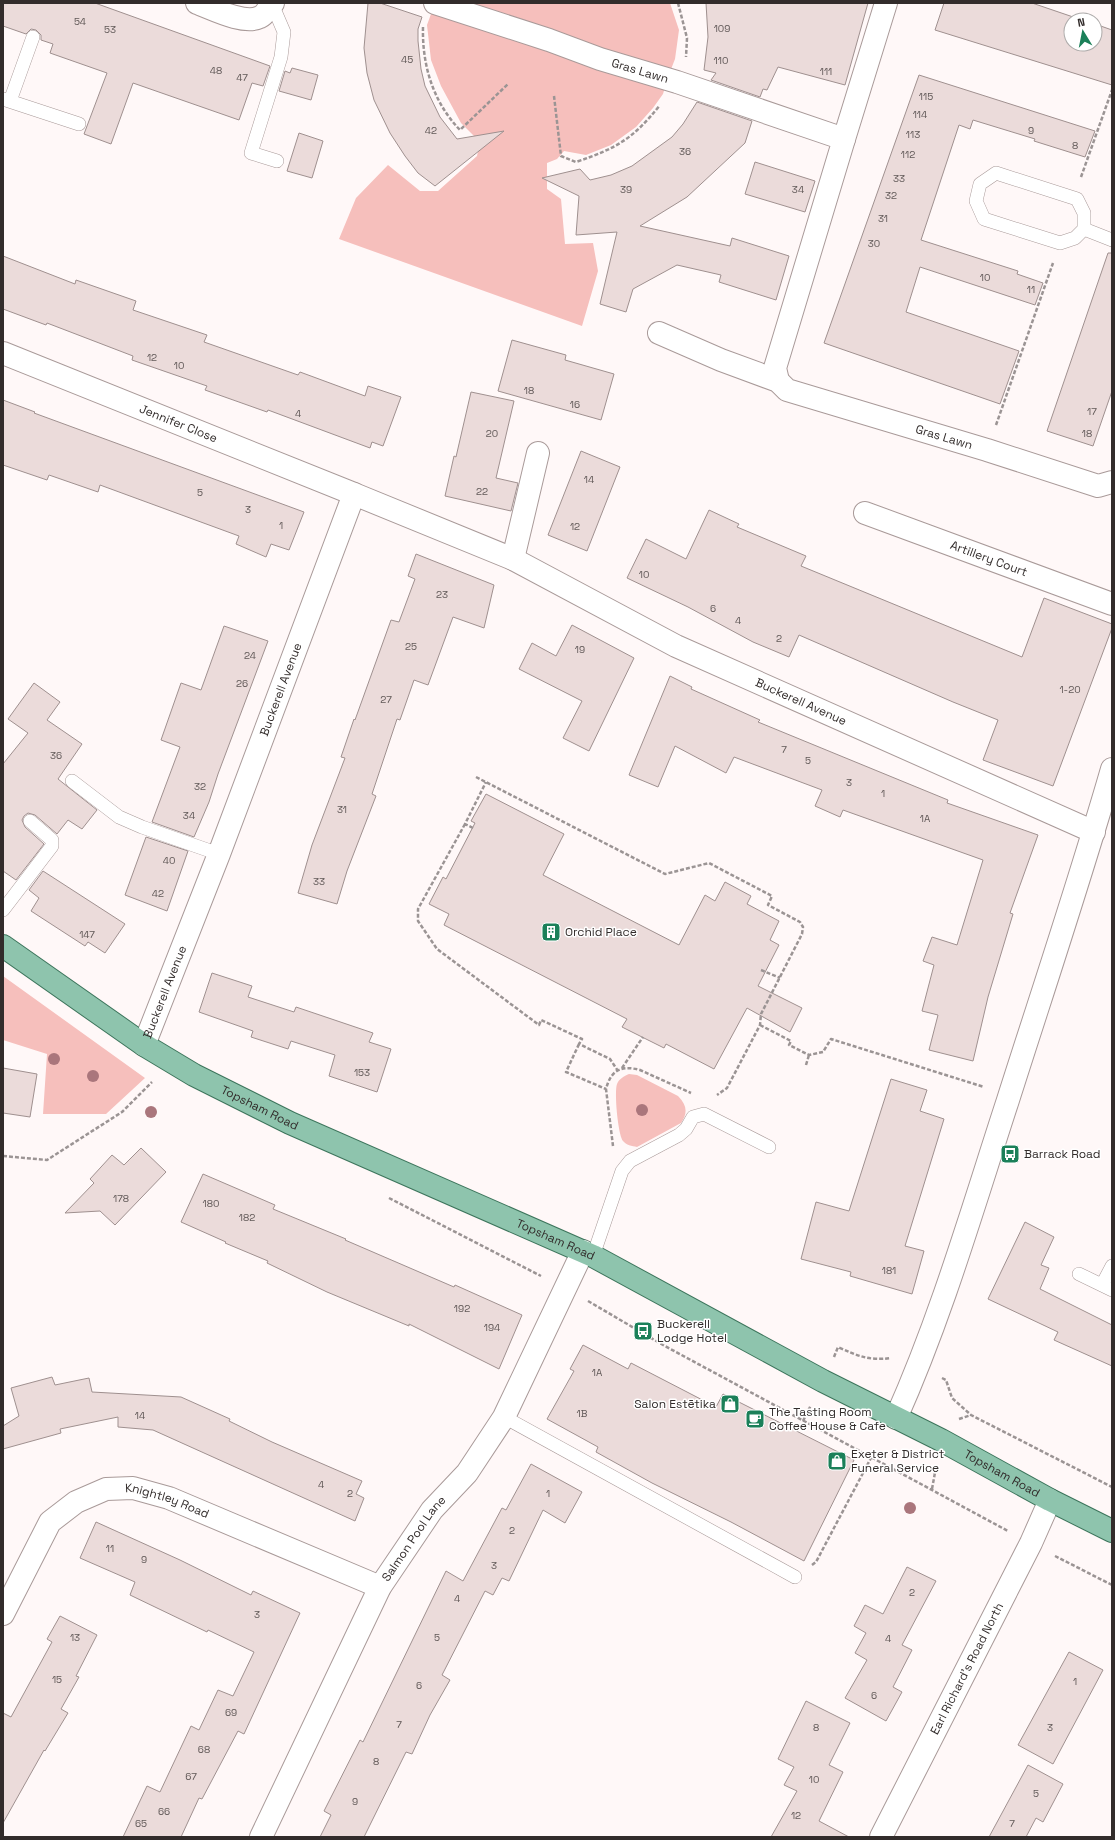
<svg xmlns="http://www.w3.org/2000/svg" width="1115" height="1840" viewBox="0 0 1115 1840" font-family="'Space Grotesk',sans-serif">
<style>
.green{fill:#f6bfbc}
.building{fill:#ebdbda;stroke:#9f908f}
.lines{fill:none;stroke-linecap:round;stroke-linejoin:round}
.lane-casing{stroke:#a99a99;stroke-width:14}
.street-casing{stroke:#a99a99;stroke-width:24}
.secondary-casing{stroke:#a99a99;stroke-width:24}
.primary-casing{stroke:#3d755c;stroke-width:24}
.path{stroke:#9b9494;stroke-width:2.5;stroke-dasharray:4 2;stroke-linecap:butt}
.lane{stroke:#fff;stroke-width:13}
.street{stroke:#fff;stroke-width:22}
.secondary{stroke:#fff;stroke-width:22}
.primary{stroke:#8ec4ad;stroke-width:22}
.tree{fill:#aa767c}
.labels{text-anchor:middle;stroke-width:3;stroke-linejoin:round;paint-order:stroke}
.number-label{font-size:10px;fill:#605857}
.street-label{font-size:12px;fill:#322c2b;stroke:#fff}
.poi-label{font-size:12px;fill:#322c2b;stroke:#fff;text-anchor:start}
</style>
<rect width="100%" height="100%" fill="#fff8f8"/>
<path class="green" d="M435,3H670L679,30L675,59L668,77L663,94L653,108L636,127L611,145L586,155L564,151L557,159L547,163V189L561,199L565,244L593,243L598,271L582,326L339,239L356,198L388,165L420,191H438L477,156L480,142L461,123L441,86L431,60L427,25Z
M3,976L145,1078L106,1114H43L47,1054L3,1040Z
M629,1074L637,1075L678,1096C687,1105 688,1113 681,1123L637,1147C632,1146 626,1145 623,1141C618,1135 614,1092 617,1084C619,1079 624,1076 629,1074Z"/>
<path class="building" d="M3,3H95L270,66L263,86L252,83L239,120L133,83L111,144L84,134L107,73L50,53L53,44L41,40V35L36,30L31,29L26,34L3,26Z
M368,3H380L422,17L418,29V41L421,69L425,86L440,117L457,139L504,131L435,186L418,173L405,156L390,133L374,100L367,73L364,48Z
M706,3H868L845,85L778,67L767,90L763,89L760,97L711,80L716,73L704,70L708,37Z
M944,3H1032L1082,20H1071V44H1095V24L1112,30V85L935,30Z
M292,68L318,75L311,100L279,91L285,71L290,73Z
M919,75L1095,131L1085,157L1034,141L1035,139L973,120L970,129L959,125L921,240L1018,271L1017,274L1043,283L1035,305L920,267L906,312L1019,351L1000,404L824,343Z
M697,102L752,121L745,143L687,197L640,226L730,246L732,238L789,256L776,300L719,282L721,275L677,265L633,289L626,312L600,304L617,232L576,235L579,196L542,178L580,169L590,180L611,175L632,166L672,137L683,124Z
M299,133L323,141L312,178L287,171Z
M755,162L815,181L805,212L745,194Z
M1108,253H1112V391L1093,446L1047,431Z
M3,256L75,284L76,280L136,301L133,310L207,335L204,342L298,375L300,372L365,396L368,386L401,397L383,446L372,442L370,448L268,410L267,412L205,390L207,386L132,360L133,356L47,323L46,325L3,309Z
M512,340L566,355L565,360L614,374L601,420L498,391Z
M471,392L514,401L496,478L518,483L511,511L445,496L454,456L456,457Z
M3,400L35,412L34,413L304,512L289,550L271,544L266,557L236,544L239,536L100,485L98,492L49,475L47,480L3,465Z
M581,451L620,467L587,551L548,535Z
M709,510L739,524L737,527L806,556L801,566L1022,657L1044,598L1112,624V628L1053,786L983,760L998,720L953,702L799,635L789,657L753,642L688,607L627,578L646,539L686,559Z
M416,554L494,585L484,628L453,617L428,685L414,680L400,720L397,719L372,794L376,796L347,871L337,904L298,893L312,845L345,758L341,757L354,719L355,720L391,620L399,622L415,579L408,576Z
M572,625L634,658L589,751L563,738L582,701L519,669L532,643L556,656Z
M224,626L268,641L218,774L209,802L194,837L152,822L180,747L161,740L181,683L201,690Z
M670,676L692,687L691,689L760,720L758,722L948,800L947,803L1038,835L1010,913L1013,914L988,997L973,1061L929,1050L938,1015L922,1011L934,965L923,961L932,937L957,945L983,860L843,810L840,817L815,806L822,790L734,757L726,773L675,746L658,787L629,775Z
M34,683L60,702L47,720L82,744L58,779L97,810L82,829L68,820L57,834L35,815L28,813L24,816L22,820L25,827L44,844L16,880L3,871V764L28,733L8,719Z
M486,794L564,834L543,875L679,945L705,895L715,901L725,882L751,896L747,904L779,921L770,940L779,945L758,986L802,1008L790,1032L747,1008L714,1069L666,1044L664,1048L622,1027L627,1019L444,925L449,914L429,904L443,877L446,879L475,823L471,821Z
M146,837L188,851L167,911L125,895Z
M43,871L125,924L105,953L88,942L85,946L31,911L39,898L29,890Z
M212,973L252,986L248,997L294,1012L296,1007L373,1033L369,1042L391,1049L377,1092L329,1076L335,1055L291,1041L288,1049L251,1037L253,1031L199,1012Z
M3,1068L37,1074L30,1117L3,1113Z
M891,1079L927,1090L920,1111L944,1119L905,1246L924,1251L912,1294L850,1276L851,1272L801,1259L816,1202L849,1211Z
M141,1148L166,1172L115,1225L100,1211L65,1213L94,1183L90,1179L112,1155L124,1165Z
M203,1174L275,1205L273,1209L346,1239L345,1240L454,1287L455,1285L522,1315L499,1369L409,1324V1326L327,1292L267,1263L268,1261L225,1243L226,1242L181,1222Z
M1025,1222L1054,1237L1041,1265L1049,1268L1040,1289L1112,1325V1366L1054,1340L1058,1332L988,1299Z
M583,1345L628,1369L631,1363L716,1407L723,1394L854,1460L804,1561L731,1522L652,1483L596,1452L598,1447L547,1419L574,1371L570,1369Z
M52,1377L55,1385L89,1378L92,1392L181,1397L230,1419L229,1421L272,1442L362,1481L356,1494L364,1498L355,1521L153,1430L118,1427V1417L60,1429L61,1433L3,1449V1426L19,1416L11,1388Z
M531,1464L582,1492L565,1523L543,1510L509,1581L502,1578L493,1595L485,1591L442,1675L450,1680L430,1715L412,1754L406,1752L364,1837H320L331,1815L324,1811L360,1740L363,1742L446,1571L463,1581L502,1508L506,1510Z
M96,1522L180,1560L251,1595L253,1591L300,1613L244,1734L238,1731L202,1799L199,1798L181,1837H123L147,1786L160,1792L191,1726L199,1730L218,1690L233,1696L254,1652L208,1630L207,1632L130,1595L135,1582L80,1558Z
M907,1567L936,1581L902,1645L912,1650L893,1687L902,1692L886,1721L845,1698L867,1660L855,1653L866,1633L854,1626L865,1605L883,1614Z
M60,1616L97,1635L76,1676L79,1677L61,1709L68,1713L45,1751L44,1750L3,1823V1713L11,1717L52,1642L47,1639Z
M1069,1652L1103,1670L1053,1764L1018,1745Z
M806,1701L850,1723L829,1765L843,1772L819,1821L849,1837H771L797,1791L784,1785L794,1767L778,1759Z
M1028,1765L1063,1784L1043,1822L1036,1818L1026,1837H989Z"/>
<g class="lines">
<defs>
<path id="lane" d="M272,4L284,32L281,57L251,153L277,161
M3,99L79,124
M10,101L33,37
M1084,229V213L1077,199L996,173L980,184L976,201L984,219L1060,243L1075,238L1084,229L1112,240
M72,781L119,817L142,827L219,854
M3,910L52,846V840L30,821
M593,1256L622,1171L630,1161L679,1135L686,1129L693,1117L704,1114L769,1147
M1079,1274L1112,1290
M1102,1285L1112,1266
M504,1417L795,1577"/>
<g id="street">
<path d="M197,3C213,9 244,25 260,17C265,15 269,7 273,3"/>
<path id="s1" d="M435,3L549,40L600,59L677,82L844,139L775,368L778,381"/>
<path d="M844,139L886,3"/>
<path id="s2" d="M659,333L721,360L778,381L787,390L987,450L1098,486L1112,482"/>
<path id="s3" d="M3,353L354,494"/>
<path id="s4" d="M865,513L1112,604"/>
<path d="M513,559L538,453"/>
<path id="s5" d="M144,1045L219,854L354,494L513,559L676,646L1094,832"/>
<path id="s6" d="M3,1614L50,1522L76,1502L106,1489L133,1488L169,1498L380,1587"/>
<path id="s7" d="M261,1837L380,1587L432,1510L467,1473L504,1417L583,1251"/>
<path id="s8" d="M881,1837L1031,1543L1050,1500"/>
</g>
<path id="secondary" d="M896,1418C942,1315 973,1207 1008,1100C1043,990 1080,880 1112,769"/>
<g id="primary">
<path id="s9" d="M3,946L144,1045L194,1075L290,1123L593,1256L823,1381L941,1440L1050,1500L1112,1531"/>
</g>
</defs>
<use href="#lane" class="lane-casing"/>
<use href="#street" class="street-casing"/>
<use href="#secondary" class="secondary-casing"/>
<use href="#primary" class="primary-casing"/>
<path class="path" d="M678,3L687,38L686,57
M423,27C422,65 433,102 460,130L508,84
M554,96L561,156L576,162C617,148 633,139 660,105
M1081,177L1112,90
M996,425L1053,263
M476,777L665,874L709,863L772,896L768,905L800,922L803,927L802,934L761,1014L760,1025L727,1088L717,1095
M465,824L418,909V921L437,949L539,1025L541,1020L582,1039L579,1044L610,1059L618,1071
M473,828L465,824L486,782
M761,970L780,978
M760,1025L791,1041L789,1045L809,1055L823,1052L831,1039L984,1087
M579,1044L566,1072L606,1089
M806,1065L809,1055
M622,1068L643,1037
M613,1146L606,1089C611,1070 621,1065 640,1070L691,1093
M3,1156L47,1160L122,1112L152,1082
M389,1198L541,1276
M588,1301L663,1345L1008,1531
M834,1357L838,1347C858,1356 869,1361 891,1358
M942,1378L946,1380L952,1398L971,1415L1112,1487
M959,1419L971,1415
M803,1421L811,1405
M932,1489L936,1467
M1055,1556L1112,1585
M812,1565L816,1562L872,1456"/>
<use href="#lane" class="lane"/>
<use href="#street" class="street"/>
<use href="#secondary" class="secondary"/>
<use href="#primary" class="primary"/>
</g>
<g class="tree">
<circle cx="54" cy="1059" r="6"/>
<circle cx="93" cy="1076" r="6"/>
<circle cx="642" cy="1110" r="6"/>
<circle cx="151" cy="1112" r="6"/>
<circle cx="910" cy="1508" r="6"/>
</g>
<defs>
<symbol id="building-square" viewBox="-11 -11 22 22"><rect x="-9" y="-9" width="18" height="18" rx="4" fill="#1b8059" stroke="#fff"/><path d="M-4-6H4V6H1V3H-1V6H-4ZM-2.5-4.3h1.7v1.8h-1.7ZM.8-4.3h1.7v1.8H.8ZM-2.5-1h1.7V.8h-1.7ZM.8-1h1.7V.8H.8Z" fill="#fff"/></symbol>
<symbol id="bus-square" viewBox="-11 -11 22 22"><rect x="-9" y="-9" width="18" height="18" rx="4" fill="#1b8059" stroke="#fff"/><path d="M-5-6H5V4H4V6H2V4H-2V6H-4V4H-5ZM-3.5-4V0h7V-4ZM-3.5 1.2v1.5H-2V1.2ZM2 1.2v1.5H3.5V1.2Z" fill="#fff"/></symbol>
<symbol id="shop-square" viewBox="-11 -11 22 22"><rect x="-9" y="-9" width="18" height="18" rx="4" fill="#1b8059" stroke="#fff"/><path d="M-5-2.5h2.3a2.7 3.5 0 0 1 5.4 0H5L5.5 6h-11ZM-1.5-2.5h3a1.5 2.3 0 0 0-3 0Z" fill="#fff"/></symbol>
<symbol id="cafe-square" viewBox="-11 -11 22 22"><rect x="-9" y="-9" width="18" height="18" rx="4" fill="#1b8059" stroke="#fff"/><path d="M-5.5-4.5H6V0H3Q3 3.5 0 3.5H-2.5Q-5.5 3.5-5.5 0ZM3-3.2v2h1.7v-2ZM-6 4.5H4V6H-6Z" fill="#fff"/></symbol>
</defs>
<g fill-rule="evenodd">
<use href="#building-square" x="540" y="921" width="22" height="22"/>
<use href="#bus-square" x="999" y="1143" width="22" height="22"/>
<use href="#bus-square" x="632" y="1320" width="22" height="22"/>
<use href="#shop-square" x="719" y="1393" width="22" height="22"/>
<use href="#cafe-square" x="744" y="1408" width="22" height="22"/>
<use href="#shop-square" x="826" y="1450" width="22" height="22"/>
</g>
<g class="labels">
<g class="number-label">
<text x="80" y="25">54</text>
<text x="722" y="32">109</text>
<text x="110" y="33">53</text>
<text x="407" y="63">45</text>
<text x="721" y="64">110</text>
<text x="216" y="74">48</text>
<text x="826" y="75">111</text>
<text x="242" y="81">47</text>
<text x="926" y="100">115</text>
<text x="920" y="118">114</text>
<text x="431" y="134">42</text>
<text x="1031" y="134">9</text>
<text x="913" y="138">113</text>
<text x="1075" y="149">8</text>
<text x="685" y="155">36</text>
<text x="908" y="158">112</text>
<text x="899" y="182">33</text>
<text x="626" y="193">39</text>
<text x="798" y="193">34</text>
<text x="891" y="199">32</text>
<text x="883" y="222">31</text>
<text x="874" y="247">30</text>
<text x="985" y="281">10</text>
<text x="1031" y="293">11</text>
<text x="152" y="361">12</text>
<text x="179" y="369">10</text>
<text x="529" y="394">18</text>
<text x="575" y="408">16</text>
<text x="1092" y="415">17</text>
<text x="298" y="417">4</text>
<text x="492" y="437">20</text>
<text x="1087" y="437">18</text>
<text x="589" y="483">14</text>
<text x="482" y="495">22</text>
<text x="200" y="496">5</text>
<text x="248" y="513">3</text>
<text x="281" y="529">1</text>
<text x="575" y="530">12</text>
<text x="644" y="578">10</text>
<text x="442" y="598">23</text>
<text x="713" y="612">6</text>
<text x="738" y="624">4</text>
<text x="779" y="642">2</text>
<text x="411" y="650">25</text>
<text x="580" y="653">19</text>
<text x="250" y="659">24</text>
<text x="242" y="687">26</text>
<text x="1070" y="693">1-20</text>
<text x="386" y="703">27</text>
<text x="784" y="753">7</text>
<text x="56" y="759">36</text>
<text x="808" y="764">5</text>
<text x="849" y="786">3</text>
<text x="200" y="790">32</text>
<text x="883" y="797">1</text>
<text x="342" y="813">31</text>
<text x="189" y="819">34</text>
<text x="925" y="822">1A</text>
<text x="169" y="864">40</text>
<text x="319" y="885">33</text>
<text x="158" y="897">42</text>
<text x="87" y="938">147</text>
<text x="362" y="1076">153</text>
<text x="121" y="1202">178</text>
<text x="211" y="1207">180</text>
<text x="247" y="1221">182</text>
<text x="889" y="1274">181</text>
<text x="462" y="1312">192</text>
<text x="492" y="1331">194</text>
<text x="597" y="1376">1A</text>
<text x="582" y="1417">1B</text>
<text x="140" y="1419">14</text>
<text x="321" y="1488">4</text>
<text x="350" y="1497">2</text>
<text x="548" y="1497">1</text>
<text x="512" y="1534">2</text>
<text x="110" y="1552">11</text>
<text x="144" y="1563">9</text>
<text x="494" y="1569">3</text>
<text x="912" y="1596">2</text>
<text x="457" y="1602">4</text>
<text x="257" y="1618">3</text>
<text x="75" y="1641">13</text>
<text x="437" y="1641">5</text>
<text x="888" y="1642">4</text>
<text x="57" y="1683">15</text>
<text x="1075" y="1685">1</text>
<text x="419" y="1689">6</text>
<text x="874" y="1699">6</text>
<text x="231" y="1716">69</text>
<text x="399" y="1728">7</text>
<text x="816" y="1731">8</text>
<text x="1050" y="1731">3</text>
<text x="204" y="1753">68</text>
<text x="376" y="1765">8</text>
<text x="191" y="1780">67</text>
<text x="814" y="1783">10</text>
<text x="1036" y="1797">5</text>
<text x="355" y="1805">9</text>
<text x="164" y="1815">66</text>
<text x="796" y="1819">12</text>
<text x="141" y="1827">65</text>
<text x="1012" y="1827">7</text>
</g>
<g class="street-label">
<text dy="4" stroke="none"><textPath href="#s1" startOffset="216">Gras Lawn</textPath></text>
<text dy="4" stroke="none"><textPath href="#s3" startOffset="189">Jennifer Close</textPath></text>
<text dy="4" stroke="none"><textPath href="#s2" startOffset="305">Gras Lawn</textPath></text>
<text dy="4" stroke="none"><textPath href="#s4" startOffset="132">Artillery Court</textPath></text>
<text dy="4" stroke="none"><textPath href="#s5" startOffset="381">Buckerell Avenue</textPath></text>
<text dy="4" stroke="none"><textPath href="#s5" startOffset="1083">Buckerell Avenue</textPath></text>
<text dy="4" stroke="none"><textPath href="#s5" startOffset="57">Buckerell Avenue</textPath></text>
<text dy="4" stroke="none"><textPath href="#s9" startOffset="304">Topsham Road</textPath></text>
<text dy="4" stroke="none"><textPath href="#s9" startOffset="628">Topsham Road</textPath></text>
<text dy="4" stroke="none"><textPath href="#s9" startOffset="1132">Topsham Road</textPath></text>
<text dy="4" stroke="none"><textPath href="#s6" startOffset="232">Knightley Road</textPath></text>
<text dy="4" stroke="none"><textPath href="#s7" startOffset="336">Salmon Pool Lane</textPath></text>
<text dy="4" stroke="none"><textPath href="#s8" startOffset="189">Earl Richard's Road North</textPath></text>
</g>
<g class="poi-label">
<text x="565" y="936">Orchid Place</text>
<text x="1024" y="1158">Barrack Road</text>
<text x="657" y="1328">Buckerell<tspan x="657" dy="14">Lodge Hotel</tspan></text>
<text x="716" y="1408" text-anchor="end">Salon Estētika</text>
<text x="769" y="1416">The Tasting Room<tspan x="769" dy="14">Coffee House &amp; Cafe</tspan></text>
<text x="851" y="1458">Exeter &amp; District<tspan x="851" dy="14">Funeral Service</tspan></text>
</g>
</g>
<rect width="1115" height="1840" fill="none" stroke="#322c2b" stroke-width="8"/>
<g transform="translate(1083 32) rotate(350)"><circle r="19" fill="#ffffff" stroke="#adabaa"/>
<path d="M0-3L7 15L0 10L-7 15Z" fill="#1b8059"/>
<text y="-6" font-size="11" font-weight="bold" text-anchor="middle" fill="#322c2b">N</text>
</g>
</svg>
